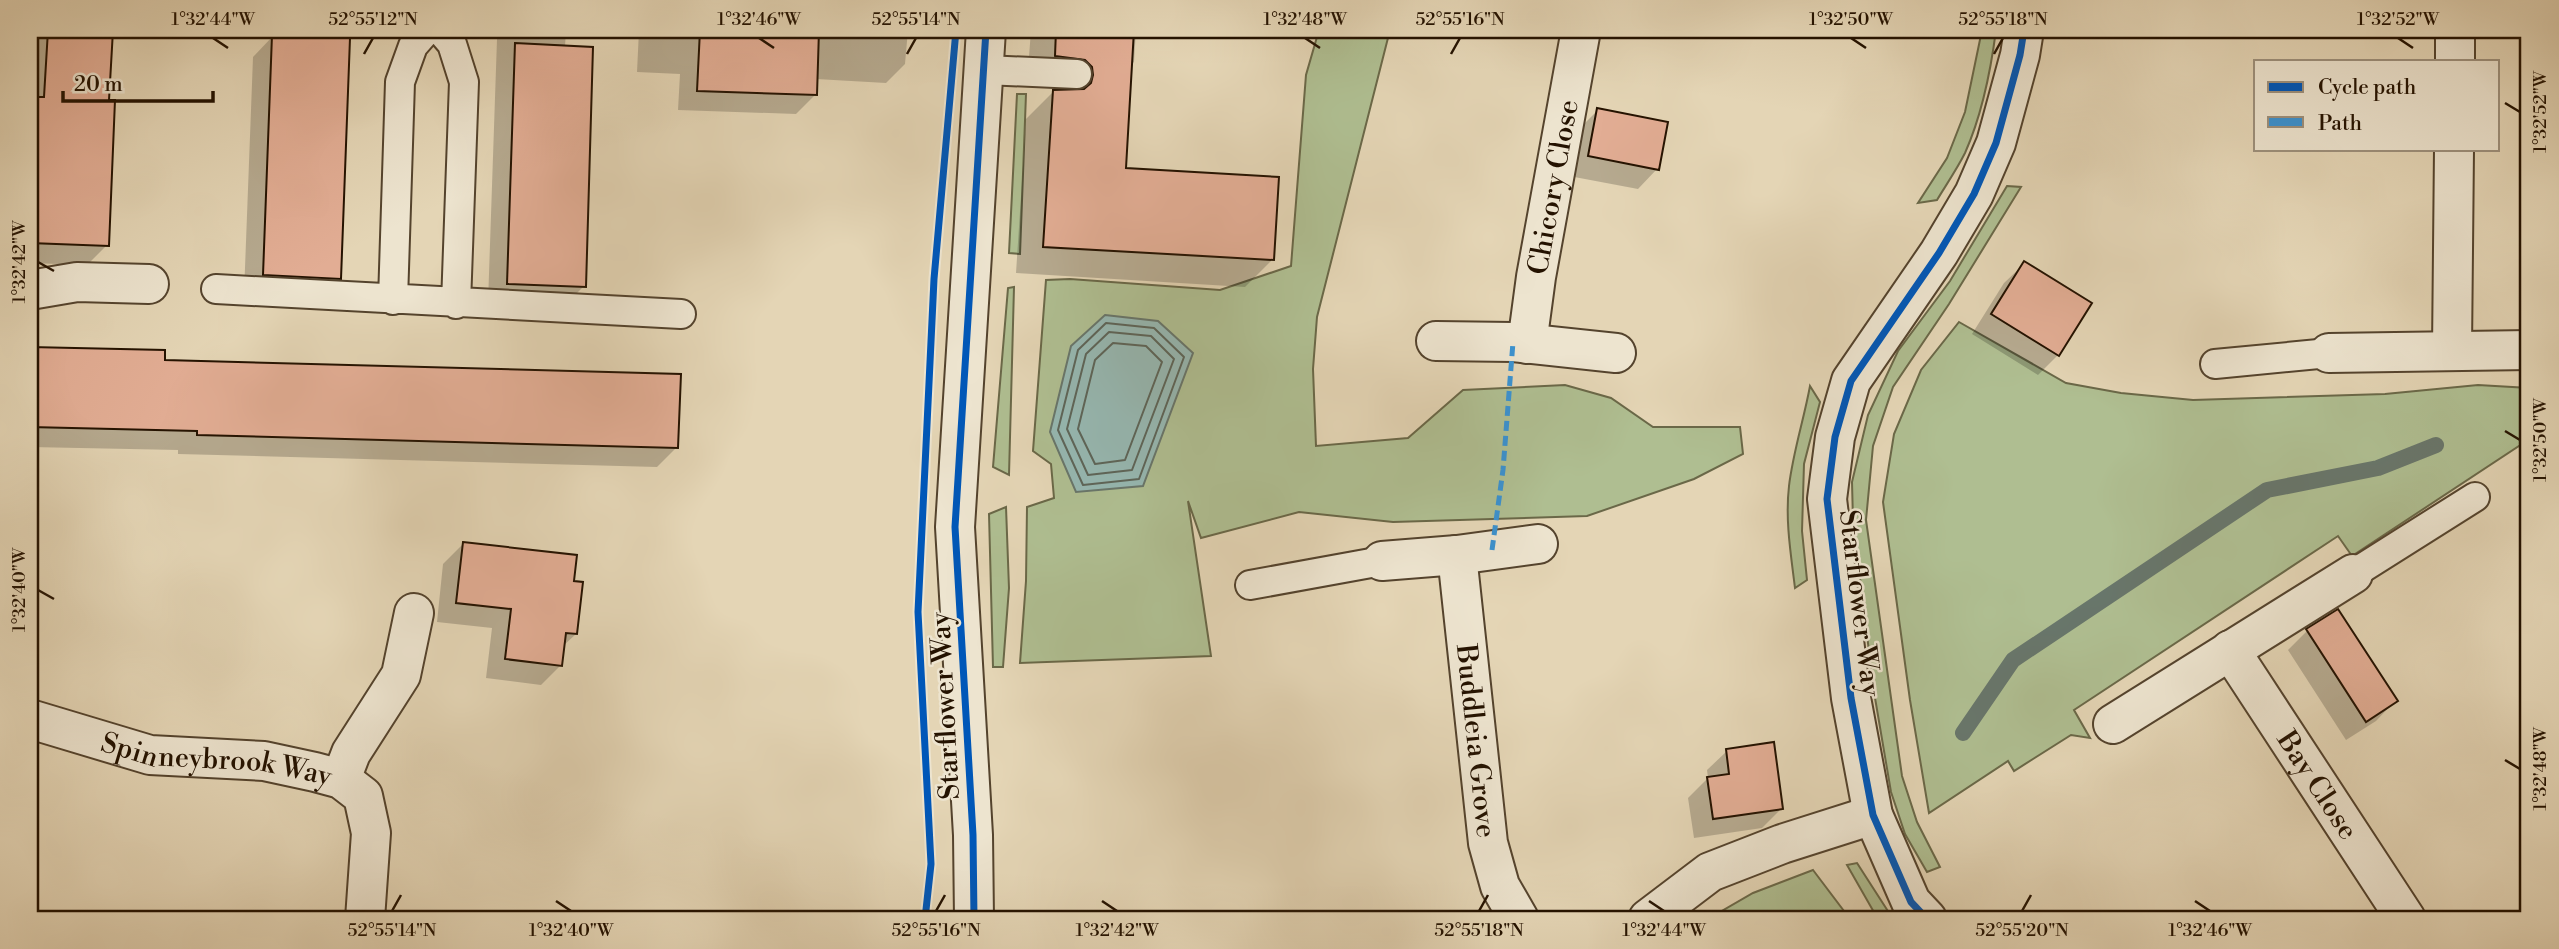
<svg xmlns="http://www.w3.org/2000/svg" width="2559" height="949" viewBox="0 0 2559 949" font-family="'Libre Bodoni',serif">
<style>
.green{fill:#afbe91;stroke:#6a6848;stroke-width:2}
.water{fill:#96b8b2;stroke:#68766b;stroke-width:2}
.shadow{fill:#0003}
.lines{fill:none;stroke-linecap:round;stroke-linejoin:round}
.shore{stroke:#5d6559;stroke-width:2}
.stream{stroke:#68766b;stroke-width:16}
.building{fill:#e2ad94;stroke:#241200;stroke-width:2}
.service-casing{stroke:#54432d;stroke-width:32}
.minor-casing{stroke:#54432d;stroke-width:42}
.service{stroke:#ede4cf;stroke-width:28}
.minor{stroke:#ede4cf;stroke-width:38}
.quiet{stroke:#3b92d0;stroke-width:5;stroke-dasharray:10 5;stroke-linecap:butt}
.cycleway-casing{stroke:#ede4cf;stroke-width:11}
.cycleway{stroke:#0057b8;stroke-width:7}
.ticks{fill:none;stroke:#241200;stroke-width:2.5}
.labels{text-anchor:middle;stroke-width:5;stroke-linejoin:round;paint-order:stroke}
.street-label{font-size:28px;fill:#241200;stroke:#ede4cf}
.neatline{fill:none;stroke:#241200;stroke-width:2.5}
.ticks-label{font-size:18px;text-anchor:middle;fill:#241200}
</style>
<rect width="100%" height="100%" fill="#e4d5b5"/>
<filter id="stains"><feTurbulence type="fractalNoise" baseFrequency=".00286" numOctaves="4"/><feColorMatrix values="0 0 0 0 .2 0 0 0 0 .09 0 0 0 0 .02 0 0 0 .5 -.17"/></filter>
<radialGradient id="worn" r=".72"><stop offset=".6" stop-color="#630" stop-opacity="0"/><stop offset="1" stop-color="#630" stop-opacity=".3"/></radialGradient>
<path class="green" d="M1319,30H1390L1317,317L1313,369L1316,446L1408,438L1463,390L1565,385L1611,398L1653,427H1740L1743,454L1694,479L1587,516L1393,522L1299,512L1201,538L1188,501L1211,656L1020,663L1026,581L1027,507L1054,498L1051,464L1033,451L1046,280L1070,279L1220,290L1291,266L1306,75Z
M1982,30H1996C1991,69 1981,117 1965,153C1957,169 1946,185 1937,200L1918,203L1947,158L1965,112Z
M1017,94H1026L1020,254L1009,253Z
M2007,186L2021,187L1949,304L1893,387L1873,446L1866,520L1902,776L1917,822L1940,867L1927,872L1905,834L1891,792L1874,692L1853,521L1852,482L1868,415L1898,351L1950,281Z
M1014,287L1009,475L993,467L1008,288Z
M1959,322L2066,383L2121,393L2193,400L2385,394L2478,385L2529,388V445L2519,446L2352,556L2338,536L2074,710L2090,738L2071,735L2014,771L2008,761L1929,813L1910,700L1883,502L1894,434L1921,370Z
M1810,386L1820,402L1804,464L1802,531L1807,580L1795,588C1791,555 1785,520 1789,486C1793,452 1804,419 1810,386Z
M1006,507L1009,588L1003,667H993L989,514Z
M1857,863L1893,919H1878L1875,914L1847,865Z
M1813,870L1850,919H1708L1753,893Z"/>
<path class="water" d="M1105,315L1158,321L1193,353L1143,486L1076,492L1050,432L1071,346Z"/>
<path class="shadow" d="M31,30H111L107,101V245L87,265L30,263Z
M281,30H358L348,37L340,278L320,298L244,294L253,57L272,37H280Z
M477,30H566L565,47L584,286L564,306L488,303L497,39L477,38Z
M639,30H908L905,64L886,83L816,79L815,95L796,114L678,110L680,74L637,72Z
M1031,30H1136L1134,62L1130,66L1124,170L1273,259L1245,287L1016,273L1026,119L1054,91H1062L1058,86L1027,83Z
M1598,110L1657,169L1638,189L1569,176L1578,130Z
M2024,264L2058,355L2038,375L1972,334L2004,283Z
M30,349L163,352V361L677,447L657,467L178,454V450L30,447Z
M463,544L576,634L563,646L561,665L541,685L486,678L492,628L437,622L443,564Z
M2308,630L2395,701L2376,721L2346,740L2288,650Z
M1727,751L1782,808L1762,828L1694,838L1688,798L1708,778L1707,770Z"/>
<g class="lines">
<path class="shore" d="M1106,323L1154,328L1184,357L1139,479L1083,485L1058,430L1078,350Z
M1109,332L1151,336L1174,359L1132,470L1088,475L1067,429L1086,354Z
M1113,343L1146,346L1162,362L1125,460L1095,464L1078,429L1095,360Z"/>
<path class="stream" d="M1963,733L2013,660L2267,490L2378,468L2436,445"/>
</g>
<path class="building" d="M48,30H113L109,100H115L109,246L30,243L34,97H44Z
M700,30H819L817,95L697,91Z
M1056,30H1134L1126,168L1279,177L1274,260L1043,247L1053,90L1084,89L1091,83L1093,75L1092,67L1085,60L1055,56Z
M272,35L350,38L341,279L263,275Z
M515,43L593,47L586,287L507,284Z
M1597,108L1668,122L1659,170L1588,156Z
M2024,261L2092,303L2059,356L1991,314Z
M30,347L165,350V360L681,374L678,448L197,435V431L30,427Z
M463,542L577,555L574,581L583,582L577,634L566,633L562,666L505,659L511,609L456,603Z
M2338,609L2398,701L2366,722L2306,629Z
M1774,742L1783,809L1713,819L1707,777L1729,774L1726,749Z"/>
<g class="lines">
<defs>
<path id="service" d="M440,30L452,44L464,82L456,304
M985,70L1077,74
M216,289L681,314
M393,300L400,82L413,46L427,30
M2215,364L2329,353
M2353,574L2475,497
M1250,585L1382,561"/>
<g id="minor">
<path d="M2455,61V30"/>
<path d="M30,290L77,282L149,284"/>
<path d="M1436,341L1513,342L1616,353"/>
<path id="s1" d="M1527,344L1536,277L1581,30"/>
<path d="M2452,350L2454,149"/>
<path d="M2329,353L2529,350"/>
<path id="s2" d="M1457,555L1488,843L1500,886L1519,919"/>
<path d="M1382,561L1457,555L1538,544"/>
<path id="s3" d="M2230,650L2406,919"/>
<path id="s4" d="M30,719L150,755L264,761L315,772L341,779L363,796L371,833L365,919"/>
<path d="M2113,724L2353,574"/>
<path d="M341,779L351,753L401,675L414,613"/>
<path d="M974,919L973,835L955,527L986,30"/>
<path d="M1648,919L1710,872L1782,844L1873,815"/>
<path d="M1927,919L1911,902L1873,815L1851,698L1827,499L1835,437L1851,381L1939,253L1974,194L1996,143L2020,55L2024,30"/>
</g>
</defs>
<use href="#service" class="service-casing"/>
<use href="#minor" class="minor-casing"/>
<use href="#service" class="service"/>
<use href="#minor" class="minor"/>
<path class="quiet" d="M1492,550L1503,470L1513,342"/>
<defs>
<path id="cycleway" d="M925,919L931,864L918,612L934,279L956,30
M974,919L973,835L955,527L986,30
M1927,919L1911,902L1873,815L1851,698L1827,499L1835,437L1851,381L1939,253L1974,194L1996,143L2020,55L2024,30"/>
</defs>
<use href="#cycleway" class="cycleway-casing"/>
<use href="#cycleway" class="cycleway"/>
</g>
<path class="ticks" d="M213,38L228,48M759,38L774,48M1305,38L1320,48M1851,38L1866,48M2398,38L2413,48M364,54L373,38M907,54L916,38M1451,54L1460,38M1994,54L2003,38M2505,103L2520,112M38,262L54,271M2505,431L2520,440M38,590L54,599M2505,760L2520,769M556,901L571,911M1102,901L1117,911M1649,901L1664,911M2195,901L2210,911M392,911L401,895M936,911L945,895M1479,911L1488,895M2022,911L2031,895"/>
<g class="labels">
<g class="street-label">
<text dy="10" stroke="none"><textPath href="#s1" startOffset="159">Chicory Close</textPath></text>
<text transform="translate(1861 603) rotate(83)" y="10">Starflower Way</text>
<text transform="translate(944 706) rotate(-93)" y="10">Starflower Way</text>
<text dy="10" stroke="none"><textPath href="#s2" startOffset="187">Buddleia Grove</textPath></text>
<text dy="10" stroke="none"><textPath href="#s4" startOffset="192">Spinneybrook Way</textPath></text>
<text dy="10" stroke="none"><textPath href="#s3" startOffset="161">Bay Close</textPath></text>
</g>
</g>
<rect width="2559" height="949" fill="none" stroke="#e4d5b5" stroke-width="77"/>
<rect x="2254" y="60" width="245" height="91" fill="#ede4cf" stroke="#9d907c" stroke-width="2"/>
<rect x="2268" y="82" width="35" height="10" fill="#0057b8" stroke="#9d907c" stroke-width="2"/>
<text x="2318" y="94" font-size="21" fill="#241200">Cycle path</text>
<rect x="2268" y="117" width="35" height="10" fill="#3b92d0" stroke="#9d907c" stroke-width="2"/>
<text x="2318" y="130" font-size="21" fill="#241200">Path</text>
<path d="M63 91v10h150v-10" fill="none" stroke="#241200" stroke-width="3.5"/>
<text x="74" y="91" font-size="21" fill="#241200" stroke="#ede4cf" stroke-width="5" paint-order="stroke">20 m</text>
<rect x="38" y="38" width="2482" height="873" class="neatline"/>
<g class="ticks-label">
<text x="213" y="25">1°32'44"W</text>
<text x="373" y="25">52°55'12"N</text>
<text x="759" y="25">1°32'46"W</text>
<text x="916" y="25">52°55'14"N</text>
<text x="1305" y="25">1°32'48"W</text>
<text x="1460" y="25">52°55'16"N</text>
<text x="1851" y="25">1°32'50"W</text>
<text x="2003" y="25">52°55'18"N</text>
<text x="2398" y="25">1°32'52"W</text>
<text transform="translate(2540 112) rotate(-90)" y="6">1°32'52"W</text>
<text transform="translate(19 262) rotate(-90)" y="6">1°32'42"W</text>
<text transform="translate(2540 440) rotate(-90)" y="6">1°32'50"W</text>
<text transform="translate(19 590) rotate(-90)" y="6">1°32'40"W</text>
<text transform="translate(2540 769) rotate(-90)" y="6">1°32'48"W</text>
<text x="392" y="936">52°55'14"N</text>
<text x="571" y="936">1°32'40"W</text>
<text x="936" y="936">52°55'16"N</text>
<text x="1117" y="936">1°32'42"W</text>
<text x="1479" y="936">52°55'18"N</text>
<text x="1664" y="936">1°32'44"W</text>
<text x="2022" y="936">52°55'20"N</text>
<text x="2210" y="936">1°32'46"W</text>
</g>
<rect width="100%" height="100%" filter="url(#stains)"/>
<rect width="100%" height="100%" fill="url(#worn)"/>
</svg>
